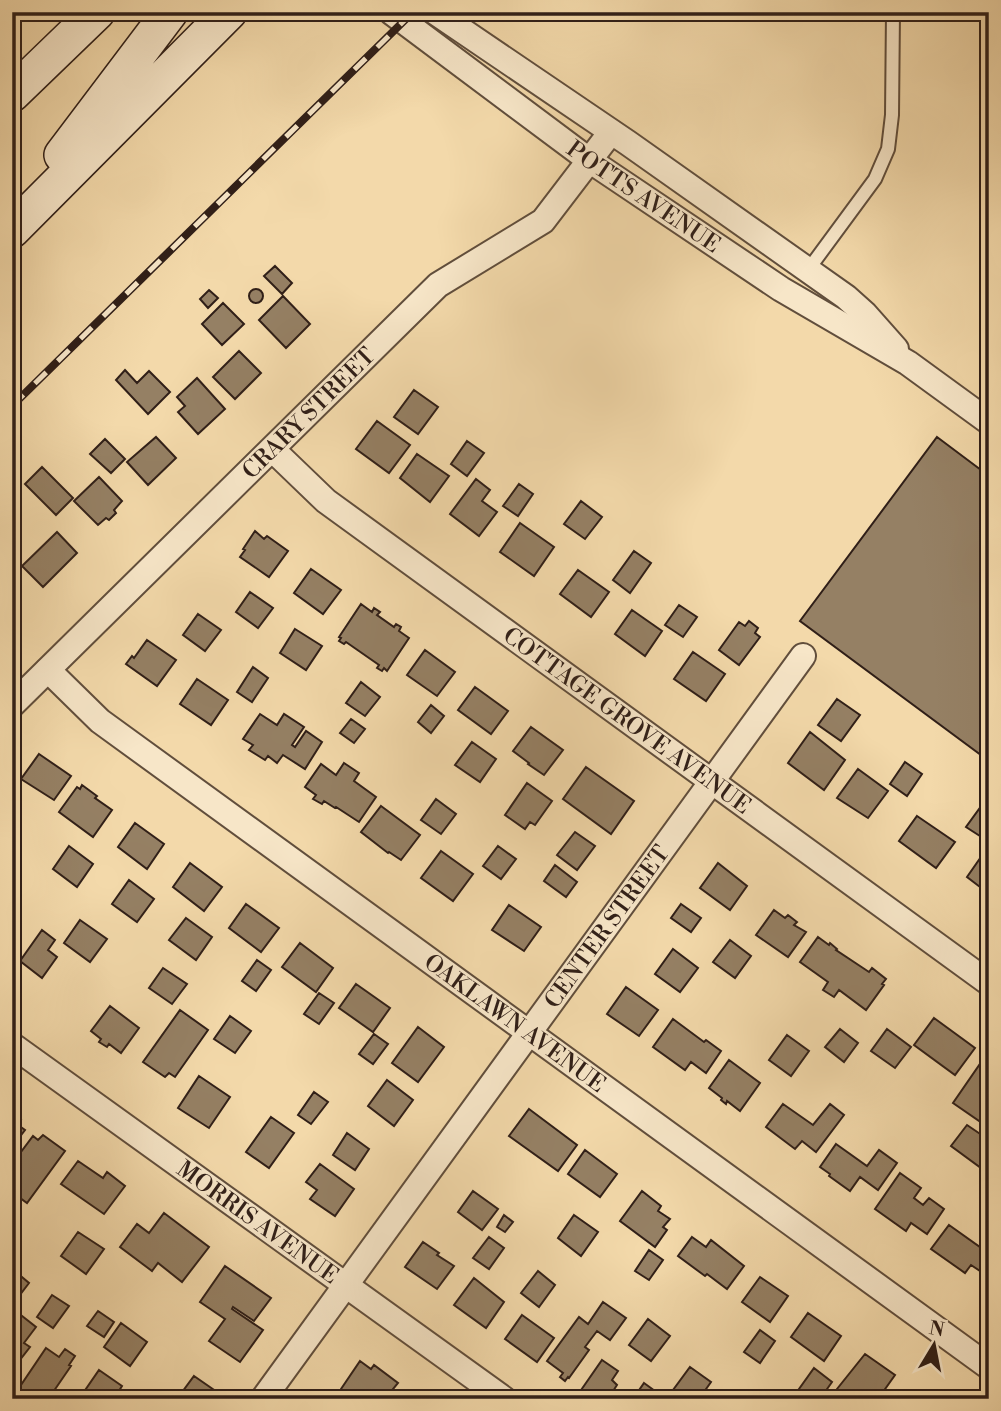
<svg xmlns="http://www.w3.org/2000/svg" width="1001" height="1411" viewBox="0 0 1001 1411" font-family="'Libre Bodoni',serif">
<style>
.building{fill:#958064;stroke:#301f18;stroke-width:2}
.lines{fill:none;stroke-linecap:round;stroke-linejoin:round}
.service-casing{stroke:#614e3c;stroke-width:16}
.minor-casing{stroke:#614e3c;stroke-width:28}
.secondary-casing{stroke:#301f18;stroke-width:38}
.service{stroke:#f7e6c8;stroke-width:12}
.minor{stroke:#f7e6c8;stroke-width:24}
.secondary{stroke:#f7e6c8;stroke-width:35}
.rail-casing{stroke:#301f18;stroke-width:8}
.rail{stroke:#f7e6c8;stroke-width:5;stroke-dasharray:16;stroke-linecap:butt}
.labels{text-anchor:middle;stroke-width:7;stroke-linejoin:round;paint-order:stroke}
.street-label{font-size:23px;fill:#301f18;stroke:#f7e6c8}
</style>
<rect width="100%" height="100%" fill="#f3d9aa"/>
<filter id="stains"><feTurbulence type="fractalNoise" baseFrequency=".00286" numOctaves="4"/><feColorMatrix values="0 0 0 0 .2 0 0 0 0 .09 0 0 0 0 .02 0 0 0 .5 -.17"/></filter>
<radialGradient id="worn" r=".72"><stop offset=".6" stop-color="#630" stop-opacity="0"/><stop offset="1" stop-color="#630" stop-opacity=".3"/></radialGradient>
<path class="building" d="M275,266L292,283L282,294L264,276Z
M249 296a7 7 0 1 1 14 0a7 7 0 1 1-14 0Z
M209,290L218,298L208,308L200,299Z
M283,296L310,324L286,348L259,320Z
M223,303L244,324L222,345L202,324Z
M239,351L261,373L235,399L213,377Z
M125,370L137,383L149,371L170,392L148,414L116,380Z
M197,378L225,409L198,434L178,412L185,406L177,397Z
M414,390L438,407L418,434L394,417Z
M377,421L410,445L389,473L356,449Z
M156,437L176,458L148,485L127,462Z
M937,437L989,476V761L800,621Z
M105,439L125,459L111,473L90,454Z
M467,441L484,453L467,476L451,464Z
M417,454L449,476L430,502L400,478Z
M42,467L73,498L56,515L25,484Z
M99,477L122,501L114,510L116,513L109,520L106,518L98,525L74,501Z
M476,479L490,490L482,501L497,512L479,536L450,514Z
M519,484L533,494L518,516L503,506Z
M581,501L602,517L585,539L564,524Z
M520,523L554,547L534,576L500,552Z
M255,531L264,539L267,536L288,551L269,577L240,557L245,550L243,549Z
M57,532L77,553L43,587L22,566Z
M634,551L651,563L630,593L613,580Z
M311,569L341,590L323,614L294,593Z
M578,570L609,592L591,617L560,594Z
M250,592L273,608L258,628L236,612Z
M361,604L372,612L374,608L380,612L377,615L394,627L396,624L401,627L399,631L409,638L387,671L384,668L382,671L377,668L379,665L346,642L344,644L339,641L341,638L339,637Z
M679,605L697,617L683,637L665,625Z
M632,610L662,631L645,656L615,634Z
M198,614L221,630L205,651L183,635Z
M749,621L758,628L755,633L760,637L739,665L719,650L739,622L745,626Z
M295,629L322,646L306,670L280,653Z
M147,640L176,660L157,686L126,664L132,656L134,658Z
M425,650L455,672L437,696L407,675Z
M693,652L725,674L706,701L674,679Z
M253,667L268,678L252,702L237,692Z
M197,679L228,700L211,725L180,704Z
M361,682L380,697L365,716L346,703Z
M475,687L508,711L491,734L458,710Z
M837,699L860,715L841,741L818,725Z
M431,705L444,716L431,733L418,722Z
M260,714L277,725L284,714L304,727L292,745L295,747L306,731L322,742L305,769L283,755L277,763L268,756L265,760L249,750L253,745L243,739Z
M351,719L365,729L354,743L340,733Z
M531,727L563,750L544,775L528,764L529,763L513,751Z
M810,732L845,760L824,790L788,763Z
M472,742L496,759L480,782L455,765Z
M39,754L71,776L54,800L21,779Z
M905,762L922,774L907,796L890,784Z
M344,763L359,773L354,781L376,797L359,822L336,807L335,808L324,801L322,804L313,799L316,795L305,787L321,764L336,775Z
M586,767L634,801L611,834L563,799Z
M858,769L888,791L868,818L837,798Z
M527,783L552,801L535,825L530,822L525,829L505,815Z
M82,785L97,796L95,798L112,810L93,837L59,812L77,787L80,789Z
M436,799L456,814L441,834L421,820Z
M982,805L989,810V830L983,838L966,827Z
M381,806L420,835L401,860L389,852L388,853L361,832Z
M917,816L955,842L936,868L899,841Z
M135,823L164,844L147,869L118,847Z
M575,832L595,846L577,870L557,855Z
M69,846L93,864L77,887L53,869Z
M498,846L516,859L501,879L483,866Z
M441,851L473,874L453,901L421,878Z
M981,857L989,863V906L981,901L989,891L981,886L980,887L967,877Z
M190,863L222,887L204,911L173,887Z
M718,863L747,886L730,910L700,888Z
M555,865L577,882L566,897L544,881Z
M129,880L154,899L137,922L112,904Z
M246,904L279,928L261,952L229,928Z
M681,904L701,918L691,932L671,918Z
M509,905L541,927L524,951L492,930Z
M774,910L785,918L788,915L797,922L794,925L806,932L788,957L756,935Z
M186,918L212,937L196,960L169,940Z
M80,920L107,939L90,962L64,943Z
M42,930L55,940L48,950L57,957L42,978L20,961Z
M818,937L829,945L830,943L837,949L836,950L869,972L872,968L886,979L882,984L884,985L866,1010L839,990L834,997L823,990L828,982L800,962Z
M730,940L751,956L735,978L713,962Z
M300,943L333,968L316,992L282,967Z
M673,949L698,968L680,992L655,974Z
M257,960L271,970L256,991L242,981Z
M163,968L187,984L172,1004L149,988Z
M356,984L390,1008L373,1032L339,1008Z
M626,987L658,1010L639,1036L607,1014Z
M319,993L334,1003L319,1024L304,1014Z
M110,1006L139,1028L121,1053L109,1044L107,1047L99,1042L101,1039L91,1031Z
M180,1010L208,1030L175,1077L169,1073L165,1077L143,1062Z
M230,1016L251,1031L235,1053L214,1039Z
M934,1018L975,1048L955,1075L914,1045Z
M673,1019L704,1042L706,1040L721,1051L706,1073L691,1062L685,1070L653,1047Z
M418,1027L444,1047L418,1082L392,1063Z
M840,1029L858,1043L844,1062L825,1047Z
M887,1029L911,1047L895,1068L871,1051Z
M374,1034L388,1044L373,1064L359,1054Z
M787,1035L809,1051L791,1076L769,1060Z
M729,1060L760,1083L740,1111L727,1101L726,1104L721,1100L722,1098L709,1088Z
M982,1061L989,1066V1119L985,1125L953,1103Z
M199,1076L230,1097L209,1128L178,1108Z
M387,1080L413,1100L394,1126L368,1106Z
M314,1092L328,1102L311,1124L298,1115Z
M783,1104L813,1125L830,1104L844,1115L816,1152L802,1141L795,1149L766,1127Z
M529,1109L577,1145L558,1171L509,1136Z
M12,1113L21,1120L18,1125L25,1130L12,1147Z
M271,1117L294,1133L269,1168L246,1152Z
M967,1125L989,1140V1157L981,1168L951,1146Z
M347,1133L369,1149L355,1170L333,1155Z
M43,1135L65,1151L27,1203L12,1192V1164L33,1136L38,1140Z
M836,1144L867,1166L879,1150L897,1163L878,1190L860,1177L850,1191L829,1176L830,1174L820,1167Z
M585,1150L617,1174L600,1197L568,1174Z
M78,1161L103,1178L107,1172L125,1186L104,1214L61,1184Z
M320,1164L354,1189L335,1216L310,1199L317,1190L306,1182Z
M900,1173L921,1188L914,1198L923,1205L929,1198L944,1209L927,1234L911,1223L906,1231L875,1209Z
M473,1191L498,1209L482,1230L458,1212Z
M642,1191L661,1206L658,1211L670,1219L663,1227L667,1230L655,1247L620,1221Z
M164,1213L209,1247L182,1282L158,1263L152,1271L120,1247L137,1224L149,1233Z
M504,1215L513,1222L505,1232L497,1227Z
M574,1215L598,1232L581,1256L558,1238Z
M949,1225L980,1247L986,1239L989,1241V1271L986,1275L971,1265L965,1273L931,1249Z
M78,1232L104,1249L86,1274L61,1256Z
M489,1237L504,1248L489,1269L473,1258Z
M692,1237L706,1247L711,1240L744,1266L727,1289L707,1274L705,1276L678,1256Z
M423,1242L439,1253L437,1255L454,1266L437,1289L405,1267Z
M649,1250L663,1260L649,1280L635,1271Z
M225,1266L271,1298L254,1321L233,1307L232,1309L263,1330L240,1362L209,1341L225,1319L200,1302Z
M538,1271L555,1285L539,1307L521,1293Z
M16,1272L29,1283L16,1300L12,1297V1277Z
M760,1277L788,1296L770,1322L742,1302Z
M474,1278L504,1302L486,1328L454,1305Z
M52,1295L69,1306L53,1328L37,1317Z
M603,1302L626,1318L610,1340L597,1331L585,1347L589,1350L569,1378L568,1377L565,1381L560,1377L563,1373L547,1361L579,1317L588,1324Z
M98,1311L114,1322L104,1337L87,1326Z
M17,1312L36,1327L24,1343L30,1347L12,1370V1318Z
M808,1313L841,1336L824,1361L791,1337Z
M522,1315L554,1338L537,1362L505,1339Z
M648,1319L670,1336L651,1361L629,1345Z
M121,1323L147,1342L130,1366L104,1347Z
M760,1330L775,1341L760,1363L744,1352Z
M46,1348L59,1357L65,1349L75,1356L69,1365L71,1366L49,1398L42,1392L37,1399H35L19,1388Z
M865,1354L895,1375L878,1399H850L837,1389Z
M602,1360L618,1371L612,1380L617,1385L608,1399H586L579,1393Z
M360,1361L371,1369L374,1365L398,1383L385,1399H354L341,1389Z
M690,1367L711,1382L699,1399H685L673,1390Z
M814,1368L832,1382L820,1399H798L794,1396Z
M99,1370L122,1386L114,1399H79Z
M194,1376L217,1392L212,1399H177Z
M644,1383L666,1399H633Z"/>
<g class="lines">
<defs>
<path id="service" d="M808,270L875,179L888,149L892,115L893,12"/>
<g id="minor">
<path id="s1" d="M391,12L589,160L781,289L908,363L989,422"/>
<path d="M435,12L628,143L846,297L865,314L896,349"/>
<path id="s2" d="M273,450L326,501L989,983"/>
<path id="s3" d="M48,670L100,721L989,1367"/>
<path id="s4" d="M12,705L438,285L543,221L611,132"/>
<path id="s5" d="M12,1045L504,1399"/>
<path id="s6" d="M263,1399L803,656"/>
</g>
<path id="secondary" d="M12,94L97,12
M62,155L170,12
M12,230L229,12"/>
</defs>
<use href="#service" class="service-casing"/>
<use href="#minor" class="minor-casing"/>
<use href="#secondary" class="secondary-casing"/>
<use href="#service" class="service"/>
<use href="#minor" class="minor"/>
<use href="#secondary" class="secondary"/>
<defs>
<path id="rail" d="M12,406L413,12"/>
</defs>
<use href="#rail" class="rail-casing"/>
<use href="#rail" class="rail"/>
</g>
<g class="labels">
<g class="street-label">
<text dy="8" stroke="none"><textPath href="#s1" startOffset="313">POTTS AVENUE</textPath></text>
<text dy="8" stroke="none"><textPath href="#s4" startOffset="416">CRARY STREET</textPath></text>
<text dy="8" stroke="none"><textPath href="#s2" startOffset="446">COTTAGE GROVE AVENUE</textPath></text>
<text dy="8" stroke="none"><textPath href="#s6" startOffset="584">CENTER STREET</textPath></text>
<text dy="8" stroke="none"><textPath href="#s3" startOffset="586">OAKLAWN AVENUE</textPath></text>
<text dy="8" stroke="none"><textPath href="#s5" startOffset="303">MORRIS AVENUE</textPath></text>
</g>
</g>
<rect width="1001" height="1411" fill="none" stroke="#f3d9aa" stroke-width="42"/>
<rect x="14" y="14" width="973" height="1383" fill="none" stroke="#301f18" stroke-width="3.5"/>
<rect x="21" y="21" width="959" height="1369" fill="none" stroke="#301f18" stroke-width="2"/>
<g transform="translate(934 1345) rotate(10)" stroke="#f7e6c8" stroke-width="5" paint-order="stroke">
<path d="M0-5L12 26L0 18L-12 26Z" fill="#301f18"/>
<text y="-10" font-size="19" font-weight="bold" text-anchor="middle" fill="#301f18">N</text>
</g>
<rect width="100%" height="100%" filter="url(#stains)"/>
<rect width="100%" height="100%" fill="url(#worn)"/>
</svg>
